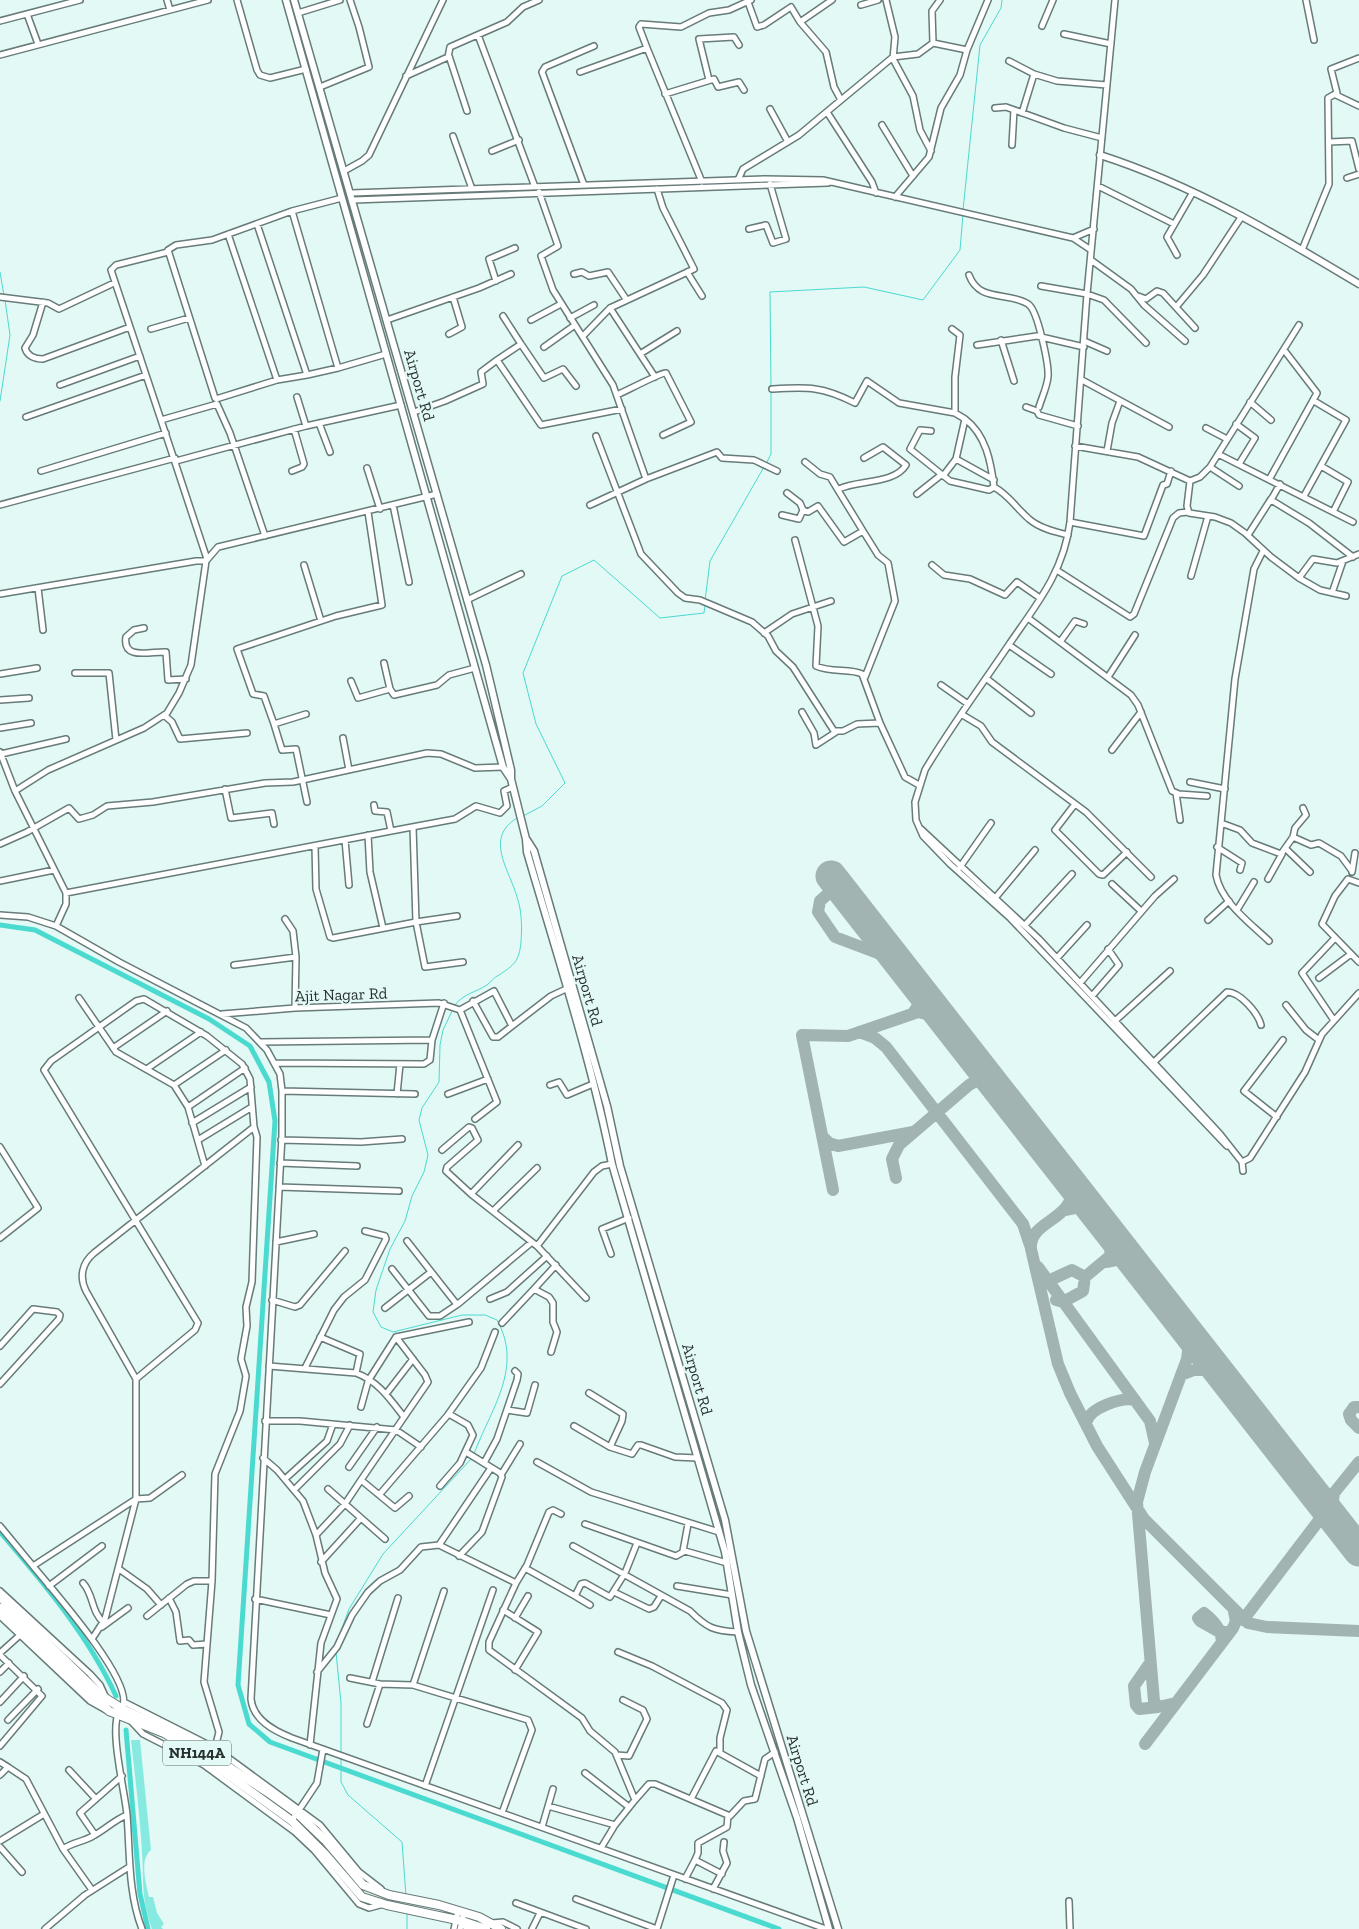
<svg xmlns="http://www.w3.org/2000/svg" width="1359" height="1929" viewBox="0 0 1359 1929" font-family="'Zilla Slab',serif">
<style>
.green{fill:#86eae1}
.lines{fill:none;stroke-linecap:round;stroke-linejoin:round}
.stream{stroke:#4bdacf;stroke-width:1}
.canal{stroke:#4bdacf;stroke-width:5}
.taxiway{stroke:#a2b4b2;stroke-width:12}
.runway{stroke:#a2b4b2;stroke-width:31}
.minor-casing{stroke:#677b79;stroke-width:8}
.major-casing{stroke:#677b79;stroke-width:9}
.highway-casing{stroke:#677b79;stroke-width:10}
.minor{stroke:#fff;stroke-width:5}
.major{stroke:#fff;stroke-width:6}
.highway{stroke:#fff;stroke-width:8}
.labels{text-anchor:middle;stroke-width:4.5;stroke-linejoin:round;paint-order:stroke}
.shield{fill:#e2f9f6;stroke:#5f6c6a;stroke-width:1}
.shield-label{font-size:15px;font-weight:bold;fill:#272f2e}
.street-label{font-size:16px;fill:#272f2e;stroke:#e2f9f6}
</style>
<rect width="100%" height="100%" fill="#e2f9f6"/>
<path class="green" d="M131,1740H140L151,1850C139,1859 146,1884 149,1897H153L157,1913L164,1924L161,1927L163,1929H152C141,1898 144,1883 142,1852C140,1815 135,1777 131,1740Z"/>
<g class="lines">
<path class="stream" d="M963,210L980,45L1001,8L1002,0
M0,272L4,296
M771,387L770,292L864,287L923,300L960,250L963,214
M0,401L10,335L5,300
M766,464L771,454V391
M705,601L710,561L764,467
M523,816L542,806L565,783L536,724L523,673L562,576L594,560L660,618L704,613L705,605
M455,1005C463,994 476,992 487,985C491,982 494,977 499,975C514,965 519,962 521,942C522,928 522,911 517,897C509,869 484,838 517,818
M453,1009L443,1030L440,1045L439,1082L422,1108L419,1120L428,1155L424,1172L412,1196L405,1221L390,1249L376,1290L373,1312L381,1327L393,1332L462,1315H485L497,1320C524,1368 490,1410 474,1454
M338,1639L349,1609L383,1554L472,1458
M336,1652L341,1703V1753
M341,1757V1782L348,1795L402,1842L406,1896
M407,1912V1929"/>
<path class="canal" d="M0,925L35,930L209,1019L250,1046L269,1082L275,1121L238,1685L249,1724L270,1742L779,1929
M0,1532C43,1582 88,1635 116,1696
M126,1730L140,1894L148,1929"/>
<path class="taxiway" d="M870,926L855,899L846,891H831L820,901L818,912L835,937L896,960
M913,1013L921,1001L922,993
M859,1032L875,1038L886,1047L1023,1224L1030,1245
M822,1136L829,1143L838,1146L913,1132
M896,1178L892,1159L899,1145L969,1085L978,1080L991,1081
M1072,1185C1076,1221 1028,1220 1031,1249L1058,1364L1070,1393L1097,1446L1144,1519L1248,1623L1267,1627L1359,1631
M833,1190L802,1035L848,1036L918,1012L942,1018
M1065,1210L1080,1207L1094,1212
M1106,1262L1121,1259L1134,1263
M1038,1267L1150,1421L1155,1443
M1048,1281L1072,1270L1085,1277
M1056,1300L1063,1302L1083,1291L1085,1277L1110,1256L1112,1235
M1181,1375L1194,1370H1217
M1359,1407H1354L1349,1414L1351,1420L1359,1428
M1086,1423C1089,1408 1121,1397 1135,1400
M1313,1492L1322,1496L1334,1493
M1331,1515L1334,1493L1359,1462
M1243,1620L1320,1519L1331,1515
M1222,1642C1222,1630 1213,1620 1204,1613L1198,1618L1200,1621L1216,1630C1221,1631 1224,1633 1230,1632
M1150,1663L1134,1686L1136,1705L1139,1709L1158,1707
M1176,1703L1158,1707L1154,1701L1137,1502L1145,1472L1187,1359L1190,1335
M1145,1744L1233,1628L1236,1621L1234,1612"/>
<path class="runway" d="M831,876L1359,1551"/>
<defs>
<path id="minor" d="M167,0L170,10
M237,0L257,70L260,75L270,78L306,69
M832,0L800,22L826,52L834,87L841,100L893,57L918,54L933,43L967,50
M886,0L895,37L893,59L913,96L920,130L931,151
M1115,0L1087,294L1070,522C1064,571 1037,604 1010,643C982,685 951,726 925,770L915,802L916,820L923,836L950,864L1010,918L1227,1146
M1306,0L1314,40
M748,2L757,27L764,25L791,7L800,22
M861,5L878,0
M298,13L340,0
M27,14L38,44
M0,21L80,0
M1042,26L1053,0
M1064,34L1111,44
M478,35L535,187
M933,43L932,11L940,0
M647,48L639,27L641,24L681,27L709,13L729,10L751,0
M0,55L208,0
M449,56L467,111
M1009,61L1034,74
M580,72L647,48L702,182
M406,76L448,57L450,47L507,22L523,7L539,0
M709,80L699,39L734,37L739,45
M320,87L369,67L359,27L350,0
M665,94L714,79L718,87L739,82L744,90
M1336,95L1359,106
M995,108L1006,107L1064,128L1102,138
M770,109L788,142
M827,112L872,182L876,193
M1022,113L1034,74L1057,81L1107,85
M882,125L913,176
M453,136L472,189
M1329,142L1352,141L1359,169
M1012,145L1014,110
M492,151L519,140
M344,171L362,161L369,155L443,0
M1347,178L1359,174
M738,180L743,169L799,135L841,100
M584,185L542,72L545,67L594,46
M1098,186L1174,224
M539,192L558,246L541,256L553,290L613,385L646,479L717,452L722,458L754,460L777,471
M351,193L765,179L823,180L1073,238L1091,250
M895,197L929,157L941,108L960,75L967,50L988,0
M353,200L828,183
M292,211L338,368L386,354
M749,229L766,225L773,243L786,239L770,184
M228,234L277,380
M1073,238L1094,229
M1302,250L1329,184L1328,98L1337,93L1331,69L1359,58
M1177,255L1167,237L1193,192
M1091,260L1131,289L1144,305L1185,341
M687,272L702,296
M574,274L582,272L589,276L608,272L626,299
M969,275C979,303 1008,291 1028,304C1038,310 1049,366 1048,377C1047,387 1042,397 1039,407
M496,281L489,259L515,248
M1041,286L1087,294L1104,300L1146,343
M1138,296L1146,299L1157,291L1163,293L1195,328
M0,297L48,303L59,309L114,283
M43,302L33,335L25,348C27,356 35,359 43,359L130,327
M1177,306L1203,275L1242,216
M610,308L694,269L663,208L657,189
M503,316L521,344
M570,318L594,305
M387,320L479,288L511,274
M531,320L561,304
M151,329L189,318
M952,329L960,335L955,377V413
M449,334L462,327L453,297
M583,336L610,308L655,377
M1001,340L1014,381
M1084,341L1107,351
M977,345L1037,336L1084,347
M544,347L575,325
M640,354L677,331
M307,375L338,368
M1082,380L1169,427
M60,385L140,356
M576,386L563,369L544,378L521,344L497,360L541,425L622,409
M772,389C808,387 822,386 855,403L867,381L899,403L955,413L965,419
M617,395C626,391 662,372 666,373L691,422L663,435
M297,397L306,426
M215,398L168,250L176,245L212,240L292,211L342,198
M216,399L277,380L307,375L257,224
M1250,402L1271,420
M1026,407L1037,411L1039,415L1078,426
M414,412L445,401L483,384L481,372L497,360
M26,417L146,375
M161,420L111,270L116,265L168,252
M319,423L330,452
M1236,424L1255,438L1239,464
M1206,428L1227,439
M931,431L920,430L910,449L950,481L989,490L994,487
M596,436L641,554L678,593L685,598L700,600L752,622L768,636L776,651L793,667L834,731H843L857,724L880,723L862,674C851,668 831,673 816,666L818,626L795,540
M1075,446L1138,457L1190,481L1200,477L1210,467L1299,325
M1107,451L1112,423L1120,401
M1218,454L1353,522
M956,459L965,419C986,435 991,462 994,487
M176,461L306,426L401,405
M1321,466L1348,482L1333,512
M1210,467L1239,486
M367,468L380,509
M41,471L166,433
M292,471L302,467L304,464L294,429
M943,476L956,459L994,480
M1270,478L1317,393L1284,350
M1190,481L1187,506L1189,513L1215,517L1231,523L1245,533L1271,557L1299,578L1320,590L1346,596
M1280,484L1271,500L1309,523L1353,557
M994,487C1009,495 1016,508 1029,519C1039,528 1055,532 1068,535
M839,489C858,480 895,484 906,465L883,447L864,458
M917,494L941,475
M1304,496L1346,420L1314,401
M0,505L175,458
M393,505L409,582
M590,505L646,479
M803,510L808,512L818,506L844,542L863,531L830,477L820,474L805,462
M782,515L799,519L803,510L800,503L787,493
M1070,522L1144,536L1163,485L1167,484L1171,471
M863,531L878,555L888,563L895,601L865,677
M1248,535L1271,499
M1263,551L1254,569L1235,679L1216,875C1221,902 1250,923 1269,941
M207,559L161,420L217,404L230,433L265,536
M304,565L321,621
M932,565L944,575L970,579L1005,595L1017,582L1040,598
M1058,571L1130,617L1134,614L1173,518L1179,513L1188,512
M1191,576L1208,516
M1299,578L1313,559L1337,563L1359,554
M38,588L43,630
M1332,593L1343,561
M0,594L196,561H206
M467,600L521,574
M1028,618L1131,695L1138,705L1172,791L1179,794L1207,796
M144,628L134,630L126,637C122,661 152,651 166,652L168,680L186,679
M764,633L792,614L831,601
M1060,642L1075,621L1084,624
M1009,645L1051,674
M384,663L390,689L394,695L437,685L449,675L475,668
M75,673H109L116,740
M0,674L37,668
M1108,677L1135,635
M987,679L1031,713
M351,681L358,698L390,689
M941,685L968,704
M0,700L29,698
M802,712L814,733L816,745L836,732
M306,714L274,724L264,696L253,694L237,649L336,616L382,605L368,512
M961,714L981,726L992,742L1086,812L1151,877
M164,715L172,722L180,739L247,733
M880,723L905,777L919,785
M274,724L282,750L296,749L307,802
M0,728L31,723
M343,738L349,770
M1112,750L1141,712
M0,752L15,791L66,893V904L56,926
M1,754L66,739
M1190,782L1225,789
M225,789L231,818L272,813L274,824
M15,791L48,770L144,728L167,713L179,693L191,665L206,561L218,547L437,494
M1176,793L1180,820
M1075,804L1055,830L1099,874L1103,875L1127,852
M374,805L375,811L387,812L391,831L455,819L476,806L500,813L507,806L504,791L513,787
M1221,823L1240,830L1252,843L1281,854L1293,837L1311,845L1319,843L1341,856L1352,871
M413,827L416,922L457,916
M921,829L1039,939L1220,1134L1242,1162L1243,1171
M368,835L370,872L383,928
M1293,837L1295,828L1306,815L1303,808
M345,840L349,885
M0,844L27,832L69,808L79,819L93,815L107,806L153,802L265,783L293,782L427,753L441,754L475,768L503,767
M315,846L316,889L330,937L333,938L416,922L425,967L463,962
M1217,847L1242,863L1240,870
M1286,849L1310,872
M960,867L991,823
M1352,872L1355,853
M1268,879L1282,854
M0,881L54,870
M1359,883L1348,879L1335,896L1322,924L1359,962
M1112,884L1141,911
M66,893L391,831
M996,897L1035,850
M1237,910L1254,882
M0,915L28,917L56,926L119,962L246,1028L267,1050L280,1074L282,1091V1136L251,1699C253,1720 274,1731 292,1738L826,1929
M285,919L293,931L296,957
M1208,920L1229,901
M1025,925L1072,874
M1057,958L1087,925
M234,965L296,957L295,1008
M1319,978L1351,954
M1080,983L1155,896L1174,879
M1092,996L1119,965L1108,949
M79,998L116,1052L174,1085L188,1107L205,1166
M473,1001L493,1037H498L512,1026
M1286,1005L1306,1030L1319,1040
M460,1010L494,991L512,1026L551,996L566,989
M460,1010L497,1102L475,1119
M222,1014L295,1008L439,1003L460,1010
M1333,1019L1302,973L1335,938
M1115,1021L1170,971
M261,1042L432,1040L444,1003
M113,1048L167,1011
M1154,1062L1227,992C1240,992 1258,1013 1261,1025
M275,1063L424,1064L430,1060L432,1040
M148,1068L201,1032
M174,1085L226,1050
M550,1085L559,1082L567,1095L593,1084
M282,1091L415,1094
M397,1094L400,1064
M448,1094L488,1079
M188,1107L245,1068
M1277,1117L1244,1091L1283,1040
M192,1123L251,1087
M198,1140L252,1107
M281,1140L361,1142L402,1139
M0,1147L38,1208L0,1238
M442,1150L469,1127L472,1128L478,1140L447,1167L446,1171L471,1194L537,1246L594,1172L602,1166L612,1164
M1242,1162L1250,1158L1305,1072L1322,1034L1359,993
M280,1163L357,1166
M279,1187L399,1191
M471,1194L518,1145
M493,1211L537,1168
M407,1241L455,1302L458,1304L532,1242
M276,1242L314,1234
M537,1246L586,1298
M611,1254L602,1229L629,1218
M392,1269L429,1316H440L458,1304
M490,1299L507,1292L547,1256
M272,1300L295,1307L300,1305L345,1251
M385,1308L431,1272
M502,1323L534,1289
M320,1337L360,1354L356,1373
M396,1337L469,1322
M0,1346L33,1309L57,1312L60,1315L59,1319L0,1384
M551,1352L557,1332L553,1322V1303L549,1297L534,1289L556,1265
M269,1366L356,1373C378,1381 390,1399 404,1417
M305,1368L334,1310L344,1297L365,1280L386,1239L385,1236L365,1231
M386,1394L413,1359
M361,1407L369,1378
M507,1410L527,1413L535,1385
M265,1421H300L396,1430L421,1447
M574,1426L610,1447L622,1421L623,1414L589,1393
M610,1447L632,1454L638,1445H641L675,1457L697,1458
M263,1458L277,1470L303,1501L316,1535L325,1573L337,1599L321,1643L310,1745
M537,1462L591,1492L719,1532
M484,1463L497,1439L517,1380L518,1374L515,1371
M349,1467L377,1427
M182,1475L150,1498L136,1499V1379L86,1291C79,1277 82,1263 94,1253L254,1127
M501,1475L520,1444
M285,1479L327,1441L333,1424
M361,1480L428,1382L425,1375L396,1337L370,1378
M440,1486L460,1463L473,1435L468,1425L449,1414
M328,1489L361,1518
M294,1490L340,1444L350,1425
M380,1494L447,1416L481,1368L495,1332
M585,1524L676,1556L685,1551L727,1563
M0,1526L33,1566L136,1499L105,1619L92,1639
M316,1535L345,1504L361,1480L395,1508L409,1496
M439,1545L491,1468
M573,1546L690,1611C707,1628 714,1631 738,1632
M683,1551L688,1524
M459,1556L482,1532L502,1477L500,1473L466,1452
M321,1562L361,1518L385,1539
M33,1566C51,1588 132,1679 123,1705
M525,1568L575,1596
M119,1569L147,1589L161,1605
M83,1583C94,1595 91,1612 104,1623
M516,1583L527,1565L549,1512L553,1510L561,1514
M49,1586L102,1546
M677,1586L732,1595
M0,1591L90,1674L100,1685L106,1698
M614,1592L649,1609L654,1607L661,1596
M169,1598L176,1612L180,1641L189,1640L193,1645L207,1644
M255,1599L331,1615
M590,1605L575,1596L581,1584L585,1583L610,1597L625,1573L637,1543
M503,1610L538,1632L515,1670
M0,1616L90,1701L106,1710
M147,1616L187,1584L194,1581H212
M515,1618L528,1596
M102,1627L128,1608
M618,1652L652,1666L722,1703L727,1710L720,1738V1752
M0,1653L20,1635
M0,1655L42,1696L0,1746
M0,1672L9,1663
M317,1672L337,1647L352,1615L368,1592L380,1581L400,1570L421,1547L439,1545L516,1583L489,1642V1650L582,1718L590,1731L615,1752L635,1800L615,1825L548,1806
M350,1678L380,1684L413,1685L528,1720L532,1730L502,1813
M372,1682L398,1598
M413,1685L444,1591
M0,1702L24,1676
M124,1702L215,1748L219,1732L204,1682L212,1581L215,1474L240,1411L246,1376L241,1359L247,1326L246,1307L252,1282L257,1137L254,1127L250,1079L242,1064L207,1036L144,999L136,1001L51,1061L44,1070L198,1323L195,1330L136,1379
M119,1712C109,1730 125,1792 127,1815C130,1853 128,1893 142,1929
M8,1720L38,1689
M130,1720L143,1734L204,1765L295,1832L314,1850L359,1904L369,1908L384,1904
M367,1724L380,1684
M215,1748L320,1825L359,1872L381,1889
M617,1755L629,1756L647,1719L643,1710L623,1700
M0,1762L8,1767L0,1775
M8,1767L26,1779L63,1849L92,1890
M69,1770L96,1799
M585,1773L629,1807
M425,1786L493,1590
M691,1799L716,1751L761,1776
M635,1800L649,1784H655L730,1816L744,1801L755,1799L765,1759L775,1752
M291,1822L317,1783L323,1749
M542,1827L553,1789
M95,1835L80,1813L122,1776
M0,1841L44,1814
M0,1847L22,1872
M601,1848L615,1825
M63,1849C73,1842 83,1842 93,1836C105,1830 114,1820 127,1815
M695,1860L698,1853V1843L727,1827L728,1815
M685,1879L695,1860L722,1874
M713,1889L727,1863L723,1851L724,1842
M576,1899L657,1929
M1069,1901L1070,1929
M516,1903L586,1929
M492,1923L503,1922L517,1929
M461,1925L471,1929
M45,1929L85,1895L129,1867
M454,1929L458,1911
M460,1929L464,1913
M532,1929L540,1913
M657,1929L674,1875"/>
<path id="major" d="M286,0L503,767L511,779L526,839L527,852C557,955 591,1059 612,1164L725,1552L738,1632L751,1685L797,1818L829,1929
M294,0L486,665L511,770V779
M1100,155C1193,185 1276,234 1359,284
M527,840L534,851L607,1106L620,1166L725,1520L746,1631L838,1929"/>
<path id="highway" d="M0,1597L102,1696L121,1708L185,1738L270,1794L298,1814L325,1840L363,1885L389,1895L439,1905L479,1917L501,1929
M0,1608L109,1711L164,1733L199,1754L292,1821L325,1854L362,1897L387,1905L462,1921L486,1929"/>
</defs>
<use href="#minor" class="minor-casing"/>
<use href="#major" class="major-casing"/>
<use href="#highway" class="highway-casing"/>
<use href="#minor" class="minor"/>
<use href="#major" class="major"/>
<use href="#highway" class="highway"/>
</g>
<g class="labels">
<rect class="shield" x="163" y="1740.5" width="68" height="25" rx="4"/>
<g class="shield-label">
<text x="197" y="1758">NH144A</text>
</g>
<g class="street-label">
<text transform="translate(420 385) rotate(74)" y="6">Airport Rd</text>
<text transform="translate(588 990) rotate(74)" y="6">Airport Rd</text>
<text transform="translate(341 994) rotate(-2)" y="6">Ajit Nagar Rd</text>
<text transform="translate(698 1379) rotate(74)" y="6">Airport Rd</text>
<text transform="translate(803 1770) rotate(73)" y="6">Airport Rd</text>
</g>
</g>
</svg>
